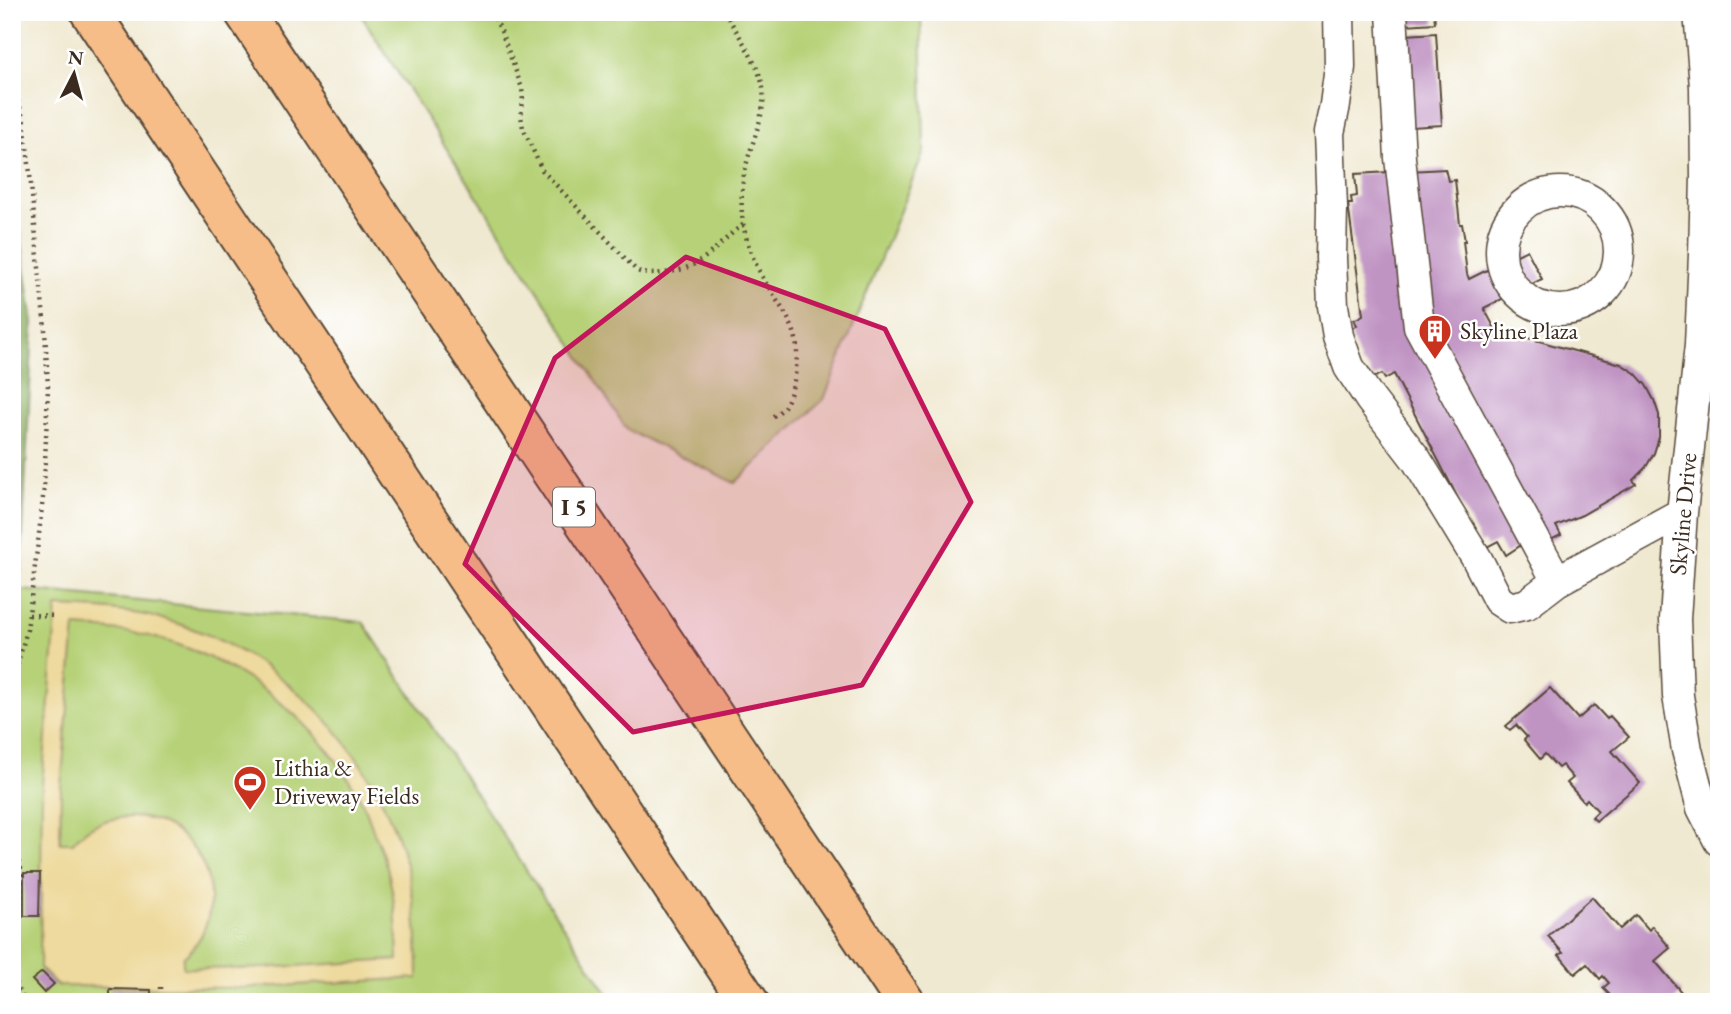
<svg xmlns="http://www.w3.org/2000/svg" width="1731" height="1014" viewBox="0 0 1731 1014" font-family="'EB Garamond',serif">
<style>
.green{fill:#b6d177;stroke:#787e4a;stroke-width:2}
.forest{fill:#90b368;stroke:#666e43;stroke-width:2}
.sand{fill:#eeda9e;stroke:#94825e;stroke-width:2;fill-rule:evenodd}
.building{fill:#bf93c2}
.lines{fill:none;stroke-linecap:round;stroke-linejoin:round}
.minor-casing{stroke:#564739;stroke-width:33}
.highway-casing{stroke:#564739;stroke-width:42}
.path{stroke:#564739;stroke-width:4.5;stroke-dasharray:2 5;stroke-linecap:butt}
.minor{stroke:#fff;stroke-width:30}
.highway{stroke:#f7bd88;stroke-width:38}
.marked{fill:#c2185b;fill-opacity:0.2;stroke:#c2185b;stroke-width:5;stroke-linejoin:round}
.labels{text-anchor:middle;stroke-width:5;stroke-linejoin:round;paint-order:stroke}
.shield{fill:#fff;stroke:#766a62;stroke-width:2}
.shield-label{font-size:23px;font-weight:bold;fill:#3b2a1e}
.poi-label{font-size:24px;fill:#3b2a1e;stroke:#fff;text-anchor:start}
.street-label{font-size:24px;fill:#3b2a1e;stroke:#fff}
</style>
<rect width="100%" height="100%" fill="#fff"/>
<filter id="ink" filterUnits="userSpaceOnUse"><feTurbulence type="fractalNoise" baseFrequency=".0143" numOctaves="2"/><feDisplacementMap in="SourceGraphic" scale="14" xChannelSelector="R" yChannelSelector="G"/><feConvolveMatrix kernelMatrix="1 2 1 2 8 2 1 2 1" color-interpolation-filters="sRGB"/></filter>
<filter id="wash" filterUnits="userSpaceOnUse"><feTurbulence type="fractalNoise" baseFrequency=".00686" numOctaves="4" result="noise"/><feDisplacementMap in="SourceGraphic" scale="28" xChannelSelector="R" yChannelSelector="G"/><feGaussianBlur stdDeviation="1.57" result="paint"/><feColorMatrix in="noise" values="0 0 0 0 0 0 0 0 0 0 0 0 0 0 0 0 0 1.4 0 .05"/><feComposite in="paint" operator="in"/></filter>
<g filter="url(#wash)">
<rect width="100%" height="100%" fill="#f0e9d1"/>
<path class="green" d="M359,12H921L924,151L824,399L735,483L627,430Z
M12,589L363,622L613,1002H12Z"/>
<path class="forest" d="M12,173L33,323L21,571L12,580Z"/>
<path class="sand" d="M57,607C92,608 128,610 162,619C280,650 377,750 407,868C416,904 418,941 418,978L241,988L58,986L40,968L42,785ZM75,627C105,629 135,631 164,640C251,667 326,728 366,810C370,820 373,830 377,840C382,853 388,867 390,881C396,906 397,934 398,960L243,969L183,968V958C246,901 191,798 108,820C94,824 82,831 73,843H60L61,787Z"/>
<g id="blocks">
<path class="building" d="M1404,12H1434L1435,23L1405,25Z
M1436,33L1442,125L1412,127L1406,35Z
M1445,169L1448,181L1455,180L1460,224H1462L1465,241H1463L1467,274L1469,279L1527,250L1542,279L1484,308L1495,329L1621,364L1635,373L1646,385L1654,400L1659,415V437L1654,453L1646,467L1633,480L1636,484L1582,515L1556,526L1561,535L1534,548L1529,540L1506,555L1498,541L1487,547L1484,541L1481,543L1394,374L1385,379L1382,374L1373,378L1369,369L1361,363L1349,330L1357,325L1354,320L1363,315L1348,204H1352L1351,197L1357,196L1355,174Z
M1550,688L1578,719L1594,705L1607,719L1610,716L1629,737L1612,751L1640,783L1596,821L1592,817L1598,811L1587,799L1584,802L1567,783L1573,778L1562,765L1558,768L1545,754L1540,759L1524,740L1527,737L1516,725L1510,730L1506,726Z
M24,873H40L39,916H24Z
M1592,897L1620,929L1636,915L1649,930L1652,926L1667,944L1670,948L1655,961L1682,993L1673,1002H1607L1604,999L1609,994L1603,988L1609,983L1603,976L1600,979L1587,964L1575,974L1559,955L1563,953L1548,936Z
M42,972L54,984L44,993L32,980Z
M110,989L151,990V1002H110Z"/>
</g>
</g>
<g filter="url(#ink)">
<use href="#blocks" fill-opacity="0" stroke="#564739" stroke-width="2"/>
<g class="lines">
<defs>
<path id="minor" d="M1339,12L1340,67L1335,105L1329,133L1332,207L1331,258L1333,306L1338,336L1349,367L1370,399L1416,459L1477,559L1498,600L1510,608L1527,604L1557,581L1682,513
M1392,12L1400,158L1419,326L1557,581
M1699,12L1705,87L1706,177L1704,254L1700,345L1682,513L1675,619L1678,696L1687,750L1702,808L1719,841
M1501 251a59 59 0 1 1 118 0a59 59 0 1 1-118 0Z"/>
<path id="highway" d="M90,12L749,1002
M244,12L905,1002"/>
</defs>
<use href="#minor" class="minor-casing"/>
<use href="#highway" class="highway-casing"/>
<path class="path" d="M492,12L501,31L522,88L523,102L521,116L523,128L542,170L637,271C647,275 654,274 664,273C706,268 714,245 744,224
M725,12C737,33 760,66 763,88C766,114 752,141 746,166C742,180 741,199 742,214C744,239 755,266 769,288C778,303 790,318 795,335C800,354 795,391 784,407C781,411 776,414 772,417
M12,80L24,121L29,164L45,330L48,388L44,488L39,534L27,630L12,685
M29,615L57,616
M12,862H21L19,957L18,963L12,970
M12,977L25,1002
M161,987V997L203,998V1002"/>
<use href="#minor" class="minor"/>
<use href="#highway" class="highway"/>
</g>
</g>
<path class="marked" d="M686,257L885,329L971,502L862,685L633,732L465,564L555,358Z"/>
<defs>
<symbol id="building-pin" viewBox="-11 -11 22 30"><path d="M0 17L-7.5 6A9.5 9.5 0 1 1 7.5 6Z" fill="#c8321e" stroke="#fff"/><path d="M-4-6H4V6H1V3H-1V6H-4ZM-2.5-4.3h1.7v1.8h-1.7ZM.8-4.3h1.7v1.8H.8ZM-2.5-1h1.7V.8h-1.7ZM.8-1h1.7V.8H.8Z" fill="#fff"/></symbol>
<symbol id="stadium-pin" viewBox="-11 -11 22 30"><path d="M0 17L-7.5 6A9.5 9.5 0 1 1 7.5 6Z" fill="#c8321e" stroke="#fff"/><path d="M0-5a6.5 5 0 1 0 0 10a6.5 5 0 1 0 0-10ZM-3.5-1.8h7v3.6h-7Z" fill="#fff"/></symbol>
</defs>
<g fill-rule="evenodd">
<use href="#building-pin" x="1416" y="312" width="38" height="52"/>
<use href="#stadium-pin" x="231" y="763" width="38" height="52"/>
</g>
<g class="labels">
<rect class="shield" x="553" y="487.5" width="42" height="39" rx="5"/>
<g class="shield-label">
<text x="574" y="515">I 5</text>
</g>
<g class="poi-label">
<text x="1460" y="339">Skyline Plaza</text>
<text x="274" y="776">Lithia &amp;<tspan x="274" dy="28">Driveway Fields</tspan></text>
</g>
<g class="street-label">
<text transform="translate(1683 514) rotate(-85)" y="8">Skyline Drive</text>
</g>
</g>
<rect width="1731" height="1014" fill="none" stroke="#fff" stroke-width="42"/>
<g transform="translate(74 74) rotate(6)" stroke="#ffffff" stroke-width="5" paint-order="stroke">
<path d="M0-5L12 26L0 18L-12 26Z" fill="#3b2a1e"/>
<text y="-10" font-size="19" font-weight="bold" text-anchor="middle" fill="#3b2a1e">N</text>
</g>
</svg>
